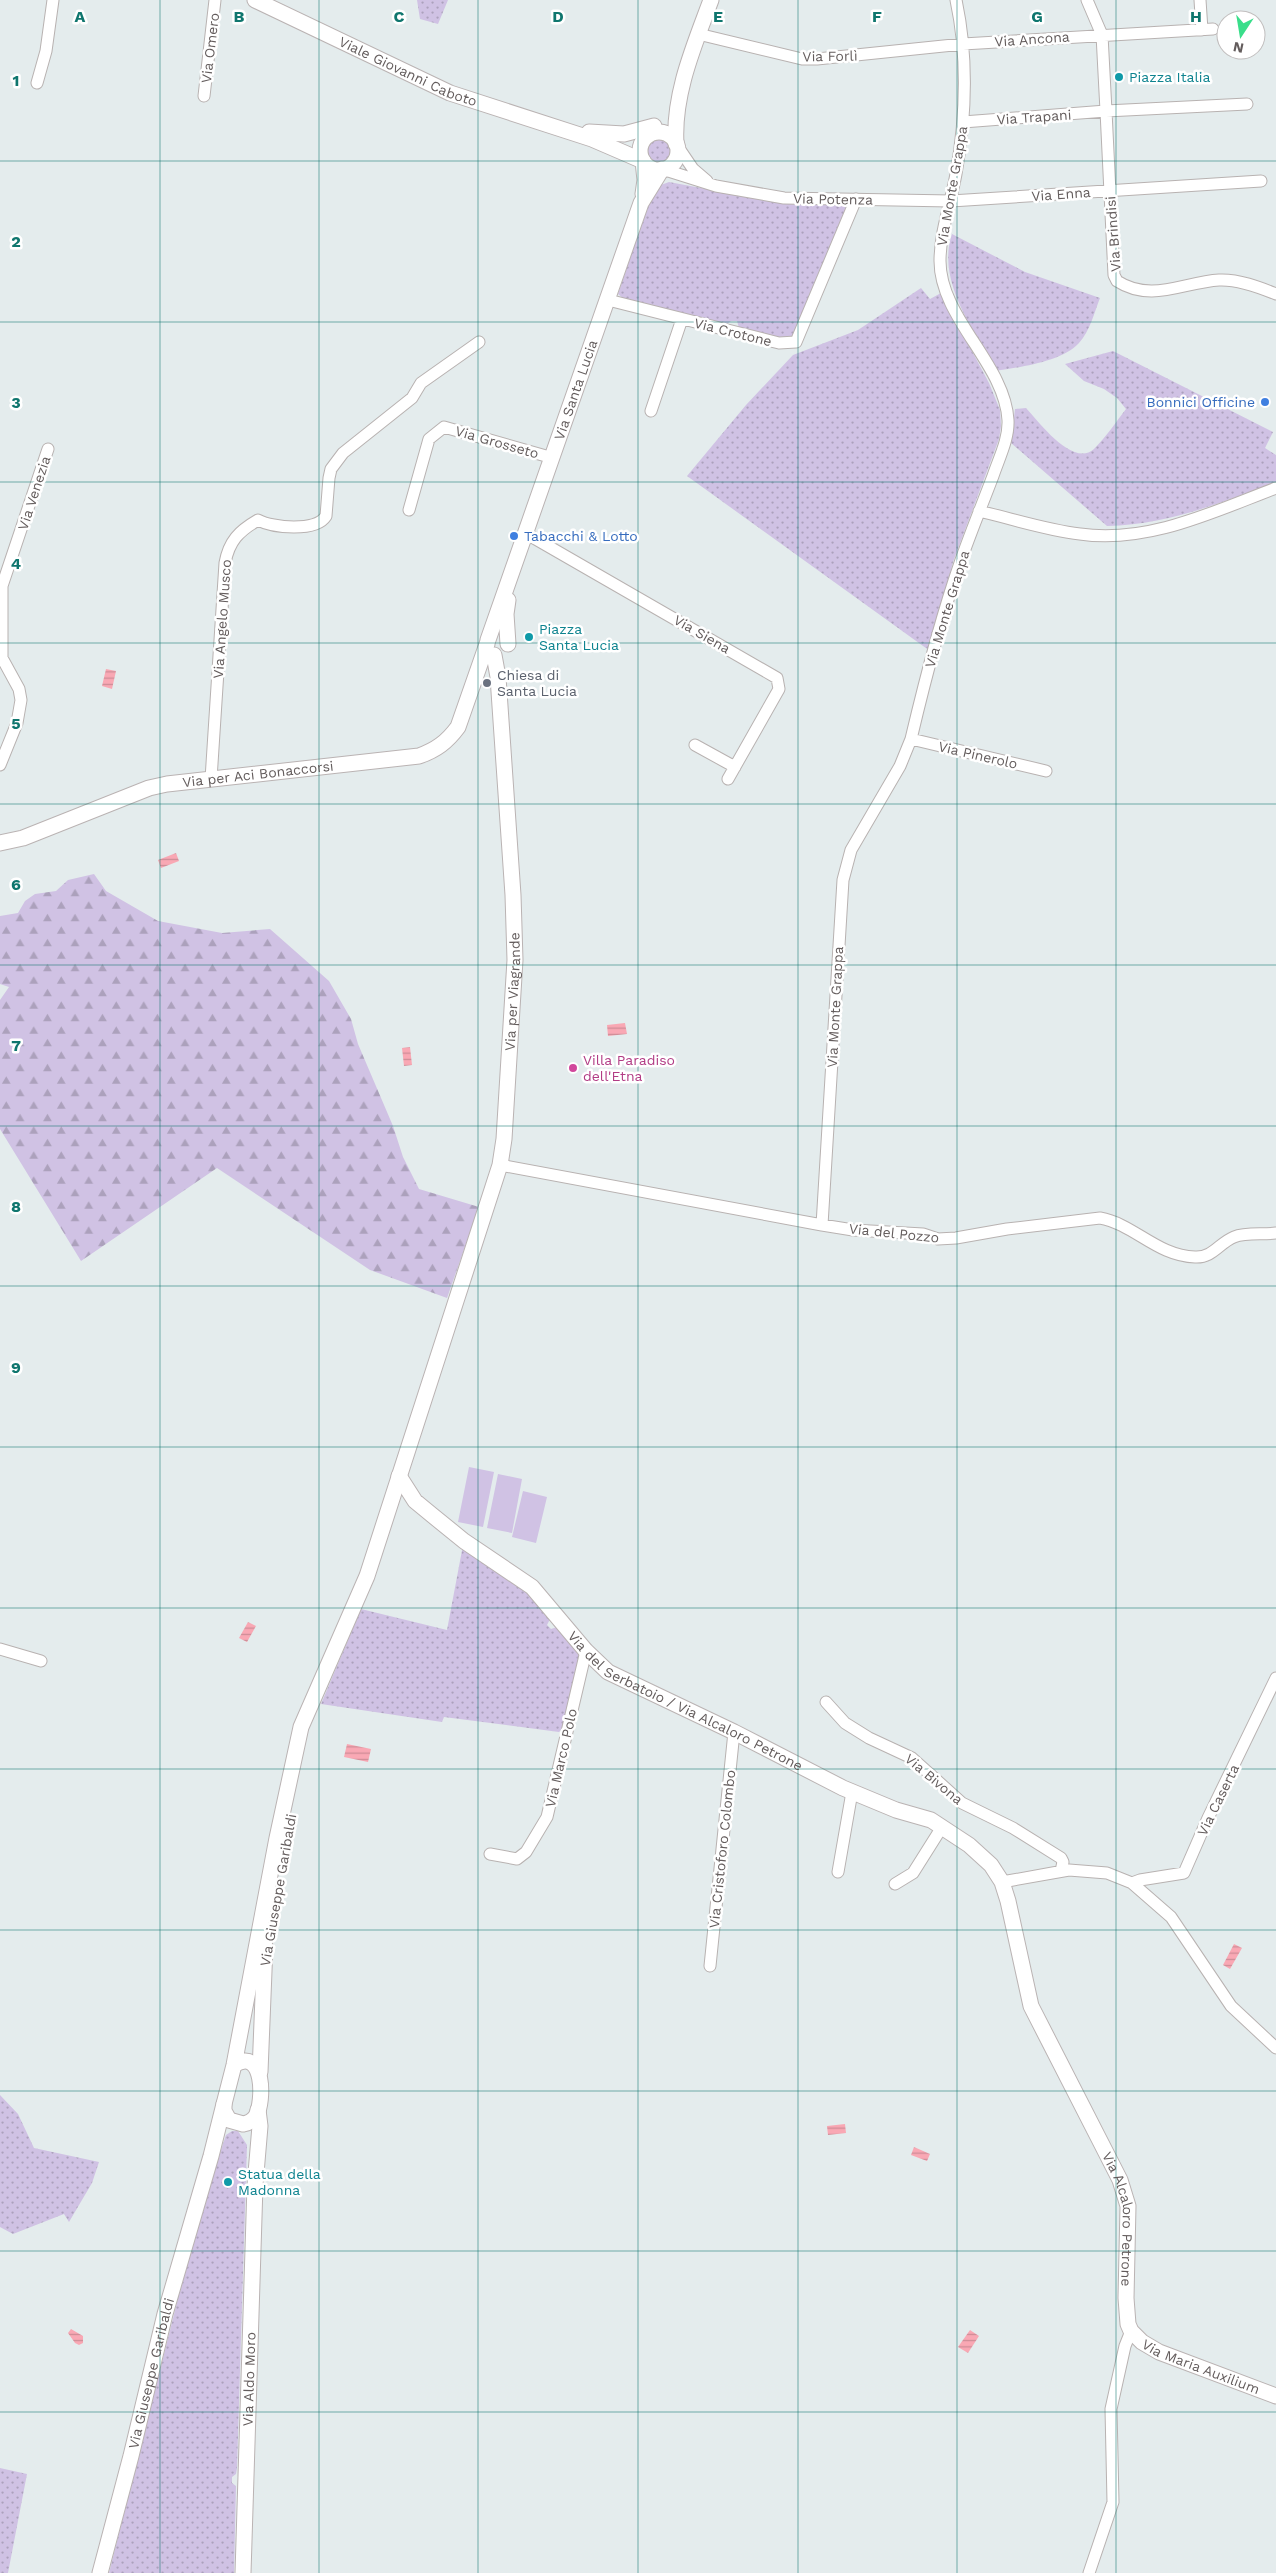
<svg xmlns="http://www.w3.org/2000/svg" width="1276" height="2573" viewBox="0 0 1276 2573" font-family="'Work Sans',sans-serif">
<style>
.green{fill:url(#green-dots)}
.forest{fill:url(#forest-firs)}
.pitch{fill:#d0c2e4}
.water{fill:url(#water-rules)}
.lines{fill:none;stroke-linecap:round;stroke-linejoin:round}
.street-casing{stroke:#b8b2b1;stroke-width:13}
.secondary-casing{stroke:#bab3b3;stroke-width:17}
.street{stroke:#fff;stroke-width:11}
.secondary{stroke:#fff;stroke-width:15}
.grid{fill:none;stroke:#0f766e;stroke-width:1;stroke-opacity:0.55}
.culture-dot{fill:#0f9aa8;stroke:#fff;stroke-width:2}
.shop-dot{fill:#3f7fe0;stroke:#fff;stroke-width:2}
.worship-dot{fill:#6b7280;stroke:#fff;stroke-width:2}
.hotel-dot{fill:#d1479c;stroke:#fff;stroke-width:2}
.labels{text-anchor:middle;stroke-width:5;stroke-linejoin:round;paint-order:stroke}
.street-label{font-size:14px;fill:#635c5c;stroke:#fff}
.culture-label{font-size:14px;fill:#0d838f;stroke:#fff;text-anchor:start}
.shop-label{font-size:14px;fill:#366cbe;stroke:#fff;text-anchor:end}
.worship-label{font-size:14px;fill:#5b616d;stroke:#fff;text-anchor:start}
.hotel-label{font-size:14px;fill:#b23c85;stroke:#fff;text-anchor:start}
.grid-label{font-size:16px;text-anchor:middle;font-weight:bold;fill:#0f766e;stroke:#fff;stroke-width:5;stroke-linejoin:round;paint-order:stroke}
</style>
<defs>
<pattern id="green-dots" width="8" height="8" patternUnits="userSpaceOnUse" patternTransform="scale(1.25)"><rect width="8" height="8" fill="#d0c2e4"/><path d="M2 2h.1M6 6h.1" fill="none" stroke="#aca1bc" stroke-width="1.8" stroke-linecap="round"/></pattern>
<pattern id="forest-firs" width="22" height="20" patternUnits="userSpaceOnUse" patternTransform="scale(1.25)"><rect width="22" height="20" fill="#d0c2e4"/><path d="M5 1l3.5 6h-7zM16 11l3.5 6h-7z" fill="#aca1bc"/></pattern>
<pattern id="water-rules" width="6" height="5" patternUnits="userSpaceOnUse" patternTransform="scale(1.25)"><rect width="6" height="5" fill="#f9a8b4"/><path d="M0 2.5h6" fill="none" stroke="#cd8c96"/></pattern>
</defs>
<rect width="100%" height="100%" fill="#e4eced"/>
<path class="green" d="M417,0H448L438,24L420,19Z
M644 150a14 14 0 1 1 28 0a14 14 0 1 1-28 0Z
M669,182L787,204L845,205L846,209L795,335L785,339L739,328L737,321H731L727,324L624,299L618,294L652,193L661,185Z
M952,234L1025,272L1100,298C1094,313 1090,331 1079,343C1062,362 1019,367 996,371C974,330 936,281 952,234Z
M921,288L930,299L941,293L989,383L1000,410L1001,426L999,439L953,562L930,651L687,476L746,405L793,355L858,330Z
M1113,351L1273,432L1265,448L1276,455V482C1220,503 1167,525 1107,526L1011,443L1015,409L1026,408C1039,422 1073,468 1094,449C1106,437 1116,422 1126,409L1117,398L1104,389L1084,381L1065,364Z
M463,1545L516,1579L550,1619L547,1625L551,1629L557,1627L580,1651L562,1729L559,1732L444,1717L442,1722L321,1704L361,1609L447,1630Z
M0,2095L18,2114L34,2148L99,2162L92,2183L69,2222L64,2214L13,2234L0,2227Z
M232,2131H238L247,2145L237,2468L236,2474L232,2477V2483L236,2486L234,2573H109L199,2215L226,2135Z
M0,2468L27,2474L8,2573H0Z"/>
<path class="forest" d="M94,874L106,891L158,921L222,933L270,929L329,981L351,1019L358,1044L393,1126L403,1157L419,1189L479,1207L447,1298L370,1270L217,1168L81,1261L0,1129V1000L9,987L0,984V916L18,913L25,901L35,894L56,891L68,880Z"/>
<path class="pitch" d="M469,1467L494,1472L483,1527L458,1522Z
M498,1474L522,1479L512,1533L487,1528Z
M523,1491L547,1497L536,1543L512,1537Z"/>
<path class="water" d="M106,669L116,671L112,689L102,686Z
M176,853L179,861L161,868L158,860Z
M625,1023L627,1034L608,1036L607,1025Z
M410,1047L412,1065L404,1066L402,1048Z
M248,1622L256,1626L247,1642L239,1638Z
M347,1744L371,1749L368,1762L344,1757Z
M1234,1944L1242,1948L1230,1969L1223,1965Z
M845,2124L846,2133L828,2135L827,2126Z
M914,2147L930,2154L927,2161L911,2155Z
M71,2329L83,2336V2343L79,2345L75,2343L68,2333Z
M970,2330L979,2336L968,2353L958,2347Z"/>
<g class="lines">
<defs>
<path id="street" d="M1087,0L1102,35L1106,111L1247,104
M1200,0L1202,30
M698,34L802,59H817L963,44L1213,29
M37,83L46,51L53,0
M204,96L215,0
M963,122L1106,111L1114,275L1117,281C1151,303 1184,282 1219,280C1238,279 1259,287 1276,294
M676,144L693,169L707,181
M662,169L716,186L784,198L951,201L1261,181
M608,300L779,343L796,342L856,199
M651,411L682,319
M409,510L429,439L444,427L553,458
M979,511C1013,519 1046,530 1080,534C1148,544 1215,511 1276,488
M527,534L777,678L779,689L728,779
M911,739L1046,771
M695,745L735,767
M0,765L17,723L21,700L19,689L2,658V586L48,449
M211,779L225,563C229,541 239,531 258,520C273,528 316,532 326,516L329,478L331,469L343,453L412,398L421,383L479,342
M500,1165L822,1225L853,1230L923,1234L938,1239L956,1238L1007,1229L1100,1218C1134,1224 1157,1256 1195,1257C1213,1258 1219,1243 1234,1237C1246,1232 1263,1235 1276,1233
M822,1225L843,880L851,850L900,766L911,739C925,680 940,620 960,563C970,534 982,505 993,476C999,458 1009,439 1008,420C1005,364 940,318 940,261C940,232 951,202 956,174C966,117 968,56 956,0
M0,1649L41,1661
M826,1702L845,1723L869,1738L912,1758L962,1803L1013,1828L1061,1858L1063,1862L1061,1871
M490,1854L517,1859L526,1852L547,1817L586,1651
M838,1872L852,1792
M1002,1882L1069,1870L1107,1873L1132,1883L1171,1917L1231,2006L1276,2048
M1132,1883L1140,1880L1184,1873L1208,1818L1276,1678
M895,1884L913,1873L942,1827
M710,1966L734,1732
M1089,2573L1113,2502L1111,2409L1125,2346L1131,2331"/>
<g id="secondary">
<path id="s1" d="M255,0L450,93L592,139L643,161L645,180L643,194"/>
<path d="M589,132L624,134L654,126"/>
<circle cx="659" cy="151" r="19"/>
<path d="M676,144C673,94 694,46 711,0"/>
<path d="M508,600L506,614L508,644"/>
<path id="s2" d="M488,640L641,203L662,169"/>
<path id="s3" d="M0,843L23,838L149,788L167,784L419,756C436,750 447,742 458,727L487,644"/>
<path id="s4" d="M399,1476L415,1501L432,1515L464,1541L532,1587L586,1651L608,1672L734,1732L843,1788L896,1810L931,1820L969,1845L991,1865L1002,1882L1008,1901L1031,2006L1120,2180L1128,2206L1126,2298L1128,2324L1131,2331L1142,2342L1159,2352L1276,2396"/>
<path id="s5" d="M234,2065C265,2046 264,2102 256,2116C253,2121 249,2123 243,2124L229,2120L224,2111V2104L234,2065L277,1838L301,1727L367,1576L500,1165L504,1139L515,960L513,895L498,677L494,655"/>
<path d="M260,2072L265,1946"/>
<path id="s6" d="M100,2573L131,2456L165,2314L211,2156L224,2104"/>
<path id="s7" d="M243,2573L255,2185L260,2126L258,2110"/>
</g>
</defs>
<use href="#street" class="street-casing"/>
<use href="#secondary" class="secondary-casing"/>
<use href="#street" class="street"/>
<use href="#secondary" class="secondary"/>
</g>
<path class="grid" d="M160,0V2573M319,0V2573M478,0V2573M638,0V2573M798,0V2573M957,0V2573M1116,0V2573M0,161H1276M0,322H1276M0,482H1276M0,643H1276M0,804H1276M0,965H1276M0,1126H1276M0,1286H1276M0,1447H1276M0,1608H1276M0,1769H1276M0,1930H1276M0,2091H1276M0,2251H1276M0,2412H1276"/>
<g class="culture-dot">
<circle cx="1119" cy="77" r="5"/>
<circle cx="529" cy="637" r="5"/>
<circle cx="228" cy="2182" r="5"/>
</g>
<g class="shop-dot">
<circle cx="1265" cy="402" r="5"/>
<circle cx="514" cy="536" r="5"/>
</g>
<circle class="worship-dot" cx="487" cy="683" r="5"/>
<circle class="hotel-dot" cx="573" cy="1068" r="5"/>
<g class="labels">
<g class="street-label">
<text transform="translate(1032 39) rotate(-4)" y="5">Via Ancona</text>
<text transform="translate(210 48) rotate(-83)" y="5">Via Omero</text>
<text transform="translate(830 56) rotate(-1)" y="5">Via Forlì</text>
<text dy="5" stroke="none"><textPath href="#s1" startOffset="169">Viale Giovanni Caboto</textPath></text>
<text transform="translate(1034 117) rotate(-4)" y="5">Via Trapani</text>
<text transform="translate(952 186) rotate(-80)" y="5">Via Monte Grappa</text>
<text transform="translate(1061 194) rotate(-4)" y="5">Via Enna</text>
<text transform="translate(833 199) rotate(1)" y="5">Via Potenza</text>
<text transform="translate(1113 234) rotate(-94)" y="5">Via Brindisi</text>
<text transform="translate(733 332) rotate(14)" y="5">Via Crotone</text>
<text dy="5" stroke="none"><textPath href="#s2" startOffset="265">Via Santa Lucia</textPath></text>
<text transform="translate(497 442) rotate(16)" y="5">Via Grosseto</text>
<text transform="translate(34 493) rotate(-72)" y="5">Via Venezia</text>
<text transform="translate(947 609) rotate(-73)" y="5">Via Monte Grappa</text>
<text transform="translate(222 619) rotate(-86)" y="5">Via Angelo Musco</text>
<text transform="translate(702 634) rotate(30)" y="5">Via Siena</text>
<text transform="translate(978 755) rotate(13)" y="5">Via Pinerolo</text>
<text dy="5" stroke="none"><textPath href="#s3" startOffset="269">Via per Aci Bonaccorsi</textPath></text>
<text dy="5" stroke="none"><textPath href="#s5" startOffset="1278">Via per Viagrande</textPath></text>
<text transform="translate(835 1007) rotate(-87)" y="5">Via Monte Grappa</text>
<text transform="translate(894 1233) rotate(6)" y="5">Via del Pozzo</text>
<text dy="5" stroke="none"><textPath href="#s4" startOffset="370">Via del Serbatoio / Via Alcaloro Petrone</textPath></text>
<text transform="translate(561 1758) rotate(-77)" y="5">Via Marco Polo</text>
<text transform="translate(934 1779) rotate(40)" y="5">Via Bivona</text>
<text transform="translate(1218 1800) rotate(-64)" y="5">Via Caserta</text>
<text transform="translate(722 1849) rotate(-84)" y="5">Via Cristoforo Colombo</text>
<text transform="translate(278 1890) rotate(-80)" y="5">Via Giuseppe Garibaldi</text>
<text dy="5" stroke="none"><textPath href="#s4" startOffset="1102">Via Alcaloro Petrone</textPath></text>
<text dy="5" stroke="none"><textPath href="#s4" startOffset="1296">Via Maria Auxilium</textPath></text>
<text dy="5" stroke="none"><textPath href="#s6" startOffset="206">Via Giuseppe Garibaldi</textPath></text>
<text dy="5" stroke="none"><textPath href="#s7" startOffset="194">Via Aldo Moro</textPath></text>
</g>
<g class="culture-label">
<text x="1129" y="82">Piazza Italia</text>
<text x="539" y="634">Piazza<tspan x="539" dy="16">Santa Lucia</tspan></text>
<text x="238" y="2179">Statua della<tspan x="238" dy="16">Madonna</tspan></text>
</g>
<g class="shop-label">
<text x="1255" y="407">Bonnici Officine</text>
<text x="524" y="541" text-anchor="start">Tabacchi &amp; Lotto</text>
</g>
<g class="worship-label">
<text x="497" y="680">Chiesa di<tspan x="497" dy="16">Santa Lucia</tspan></text>
</g>
<g class="hotel-label">
<text x="583" y="1065">Villa Paradiso<tspan x="583" dy="16">dell'Etna</tspan></text>
</g>
</g>
<g class="grid-label">
<text x="80" y="22">A</text>
<text x="239" y="22">B</text>
<text x="399" y="22">C</text>
<text x="558" y="22">D</text>
<text x="718" y="22">E</text>
<text x="877" y="22">F</text>
<text x="1037" y="22">G</text>
<text x="1196" y="22">H</text>
<text x="16" y="86">1</text>
<text x="16" y="247">2</text>
<text x="16" y="408">3</text>
<text x="16" y="569">4</text>
<text x="16" y="729">5</text>
<text x="16" y="890">6</text>
<text x="16" y="1051">7</text>
<text x="16" y="1212">8</text>
<text x="16" y="1373">9</text>
</g>
<g transform="translate(1241 35) rotate(192)"><circle r="24" fill="#ffffff" stroke="#c1bebe"/>
<path d="M0-4L9 19L0 12L-9 19Z" fill="#39de8a"/>
<text y="-8" font-size="14" font-weight="bold" text-anchor="middle" fill="#635c5c">N</text>
</g>
</svg>
